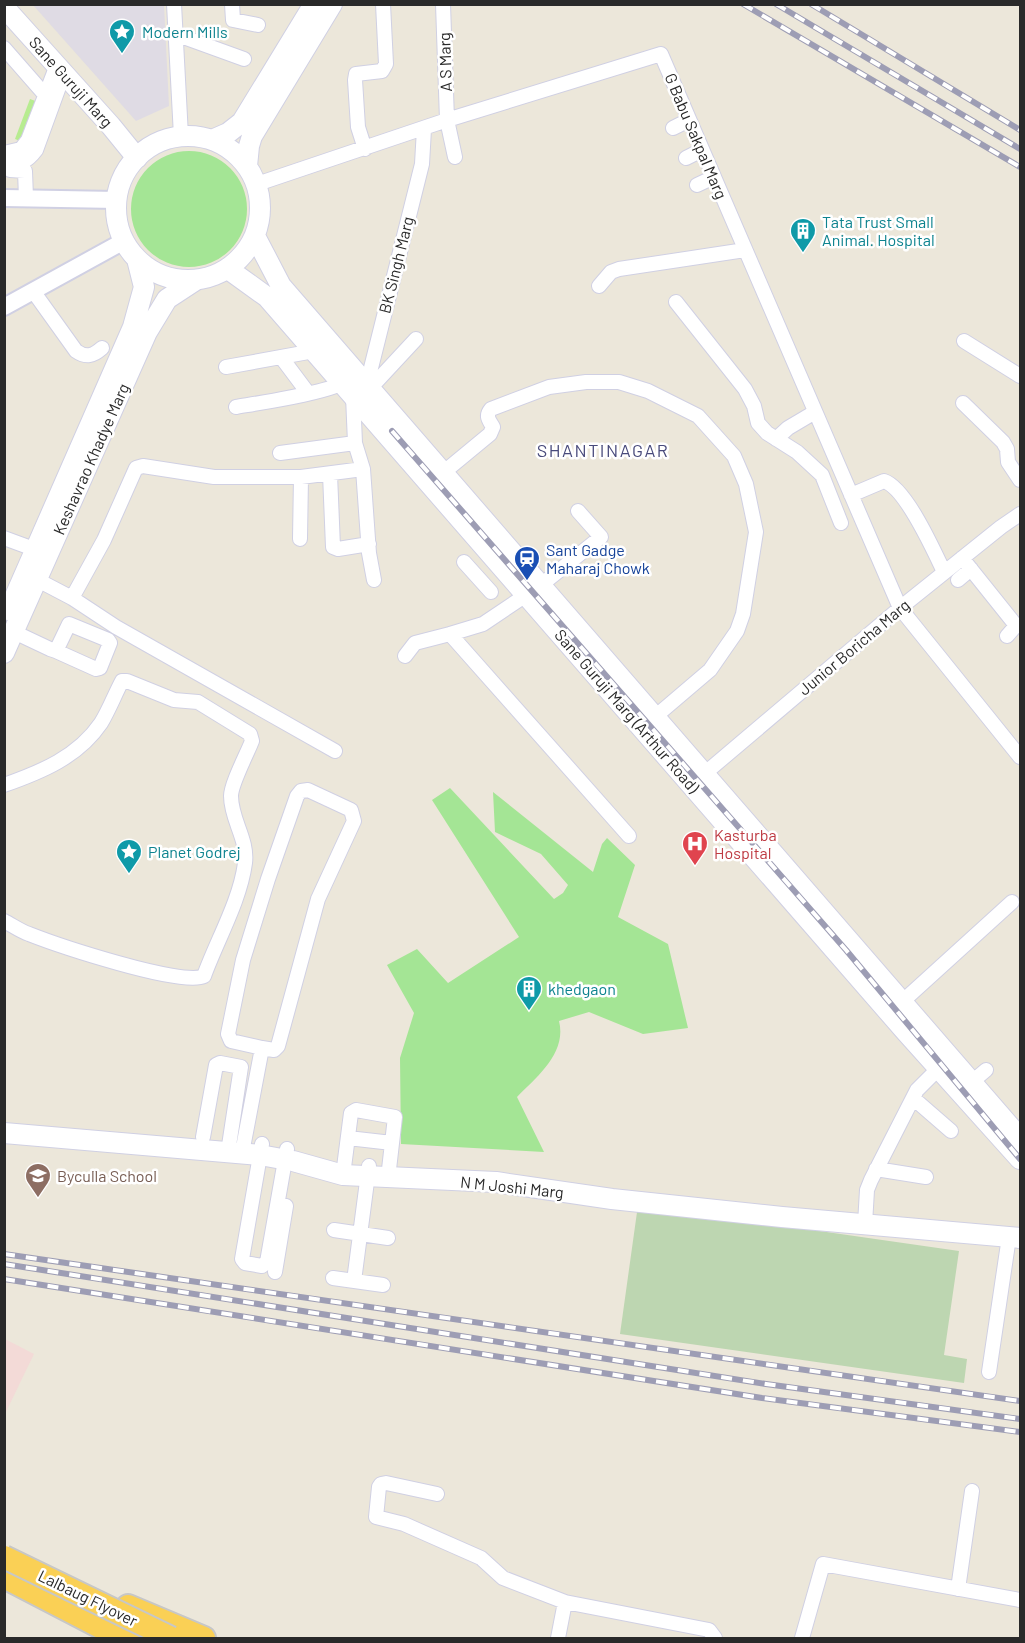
<svg xmlns="http://www.w3.org/2000/svg" width="1025" height="1643" viewBox="0 0 1025 1643" font-family="Barlow,sans-serif">
<style>
.industrial{fill:#dfdbe4}
.medical{fill:#f3dad7}
.green{fill:#a4e595}
.cemetery{fill:#bdd6b1}
.pitch{fill:#b7ec90}
.lines{fill:none;stroke-linecap:round;stroke-linejoin:round}
.minor-casing{stroke:#d0d0e3;stroke-width:16}
.tertiary-casing{stroke:#d0d0e3;stroke-width:20}
.secondary-casing{stroke:#d0d0e3;stroke-width:22}
.trunk-casing{stroke:#c7c7c7;stroke-width:26}
.minor{stroke:#fff;stroke-width:14}
.tertiary{stroke:#fff;stroke-width:16}
.secondary{stroke:#fff;stroke-width:20}
.trunk{stroke:#fad055;stroke-width:22}
.rail-casing{stroke:#9d9db4;stroke-width:6}
.rail{stroke:#fff;stroke-width:4;stroke-dasharray:11;stroke-linecap:butt}
.trunk-bridge-casing{stroke:#c7c7c7;stroke-width:26;stroke-linecap:butt}
.trunk-bridge{stroke:#fad055;stroke-width:22}
.labels{text-anchor:middle;stroke-width:5;stroke-linejoin:round;paint-order:stroke}
.culture-label{font-size:16px;fill:#0d838f;stroke:#fff;text-anchor:start}
.street-label{font-size:16px;fill:#292929;stroke:#fff}
.transit-label{font-size:16px;fill:#164399;stroke:#fff;text-anchor:start}
.health-label{font-size:16px;fill:#be3a42;stroke:#fff;text-anchor:start}
.education-label{font-size:16px;fill:#785e54;stroke:#fff;text-anchor:start}
.neighbourhood-label{font-size:18px;letter-spacing:1.5px;fill:#484a7b;stroke:#fff}
</style>
<rect width="100%" height="100%" fill="#ece7da"/>
<path class="industrial" d="M33,5H164L169,106L136,121Z"/>
<path class="medical" d="M5,1339L34,1354L5,1414Z"/>
<path class="green" d="M131 209a58 58 0 1 1 116 0a58 58 0 1 1-116 0Z
M450,788L554,899L563,893L568,885L541,854L495,832L493,792L593,872L602,844L607,838L635,865L618,917L668,944L688,1028L643,1034L589,1012L559,1021C567,1053 537,1077 517,1097L544,1152L401,1144L400,1058L414,1013L387,965L417,949L448,983L519,937L432,800Z"/>
<path class="cemetery" d="M638,1205L959,1251L944,1355L967,1359L964,1383L620,1334Z"/>
<path class="pitch" d="M30,99L49,106L34,146L15,139Z"/>
<g class="lines">
<defs>
<path id="minor" d="M174,4L181,136
M232,4L233,20L258,25
M443,4L447,120L455,157
M175,34L244,59
M4,48L46,96
M673,128L689,120
M365,149L358,127L355,80L356,74L382,71L386,64L383,4
M4,153L21,149L28,140L57,65
M686,158L702,150
M4,164C20,165 27,162 36,150L64,73
M10,170L25,171L26,198
M257,184L447,120L661,54L900,608L1020,757
M697,185L714,177
M599,286L611,272L619,269L745,250
M33,291L76,351C86,358 93,356 102,348
M676,302L745,389L754,406L758,423L767,433L797,452L822,475L841,523
M964,341L1020,376
M281,357L308,393
M226,367L314,351
M364,395L416,339
M963,403L1003,442L1007,449L1008,462L1020,480
M236,407C259,403 334,392 348,380
M776,439L788,428L815,412
M280,453L355,443
M363,469L369,553L374,580
M444,472L490,434L493,427C489,420 485,416 491,409L549,387L586,382H619L648,391L698,416L734,456L746,484L756,532L743,614L737,631L710,670L656,716
M330,474L333,547L338,549L369,544
M851,495L884,481C906,488 934,551 944,572
M578,511L601,537L541,585L483,624L450,634L629,836
M4,538L42,552
M300,539L301,477
M962,558L1014,623V628L1007,636
M464,562L491,592
M30,576L72,598L116,627L335,751
M958,580L971,569
M72,598L104,540L136,468L143,466L214,477H301L363,469L355,443L353,396L367,384L422,164L424,129
M14,632L50,649L56,651L96,669L100,668L110,643L108,640L69,624L56,651
M405,656L415,643L450,634
M697,780L900,608L1001,527L1020,514
M4,785C41,772 78,757 101,723C109,710 115,694 122,681H127L174,700L198,702L250,734L252,741C247,754 231,784 231,796C231,820 248,839 245,863C240,901 217,940 204,976C182,987 57,945 29,934C20,931 12,925 4,921
M903,1001L1012,902
M966,1087L986,1070
M913,1098L951,1131
M203,1137L216,1065L220,1063L241,1067L228,1152
M348,1138L392,1143
M262,1144L242,1259L245,1263L262,1266L267,1262L287,1149
M242,1153L262,1048L274,1050L278,1046L318,899L354,821L351,810L308,790L301,791L297,796L268,879L243,960L228,1034L231,1041L262,1048
M876,1169L926,1177
M343,1175L351,1113L356,1110L395,1117L388,1178
M865,1224L867,1190L871,1180L917,1090L939,1068
M334,1230L388,1238
M275,1272L286,1206
M333,1278L383,1285
M354,1281L369,1166
M989,1372L1009,1237
M437,1494L386,1483L381,1484L379,1487L376,1517L404,1524L481,1558L503,1578L565,1602L558,1638
M958,1589L972,1491
M565,1602L709,1630L715,1638
M802,1638L823,1564L1020,1600"/>
<path id="tertiary" d="M4,198L117,200
M4,307L124,241"/>
<path id="secondary" d="M4,7L111,126L137,158
M116 208a72 72 0 1 1 144 0a72 72 0 1 1-144 0Z
M212,140L228,133L242,122L314,4
M247,166L249,146L252,136L332,4
M255,236L281,286L1020,1138
M228,269L267,297L906,1032L1020,1159
M9,610L133,327L144,287L137,259
M4,653L147,332L167,299L196,280
M4,1133L260,1155L293,1161L343,1175L496,1182L612,1199L782,1217L1020,1238"/>
<path id="trunk" d="M4,1577L108,1631L128,1638
M128,1606L204,1638"/>
</defs>
<use href="#minor" class="minor-casing"/>
<use href="#tertiary" class="tertiary-casing"/>
<use href="#secondary" class="secondary-casing"/>
<use href="#trunk" class="trunk-casing"/>
<use href="#minor" class="minor"/>
<use href="#tertiary" class="tertiary"/>
<use href="#secondary" class="secondary"/>
<use href="#trunk" class="trunk"/>
<defs>
<path id="rail" d="M743,4L1020,167
M776,4L1020,149
M811,4L1020,130
M392,431L846,950L1020,1159
M4,1254L1020,1401
M4,1264L766,1384L1020,1419
M4,1279L762,1398L1020,1432"/>
</defs>
<use href="#rail" class="rail-casing"/>
<use href="#rail" class="rail"/>
<defs>
<path id="trunk-bridge" d="M4,1557L171,1638"/>
</defs>
<use href="#trunk-bridge" class="trunk-bridge-casing"/>
<use href="#trunk-bridge" class="trunk-bridge"/>
</g>
<defs>
<symbol id="sight-pin" viewBox="-11 -11 22 30"><path d="M0 17L-7.5 6A9.5 9.5 0 1 1 7.5 6Z" fill="#0f9aa8" stroke="#fff"/><path d="M0-6L1.8-2.2L6-1.7L2.9 1.2L3.7 5.4L0 3.3L-3.7 5.4L-2.9 1.2L-6-1.7L-1.8-2.2Z" fill="#fff"/></symbol>
<symbol id="building-pin" viewBox="-11 -11 22 30"><path d="M0 17L-7.5 6A9.5 9.5 0 1 1 7.5 6Z" fill="#0f9aa8" stroke="#fff"/><path d="M-4-6H4V6H1V3H-1V6H-4ZM-2.5-4.3h1.7v1.8h-1.7ZM.8-4.3h1.7v1.8H.8ZM-2.5-1h1.7V.8h-1.7ZM.8-1h1.7V.8H.8Z" fill="#fff"/></symbol>
<symbol id="station-pin" viewBox="-11 -11 22 30"><path d="M0 17L-7.5 6A9.5 9.5 0 1 1 7.5 6Z" fill="#1a4fb4" stroke="#fff"/><path d="M-3-6H3Q5-6 5-4V2Q5 4 3 4L4.5 6H3L1.5 4h-3L-3 6H-4.5L-3 4Q-5 4-5 2V-4Q-5-6-3-6ZM-3.5-4v3h7v-3ZM-3.5 1v1.5H-2V1ZM2 1v1.5H3.5V1Z" fill="#fff"/></symbol>
<symbol id="hospital-pin" viewBox="-11 -11 22 30"><path d="M0 17L-7.5 6A9.5 9.5 0 1 1 7.5 6Z" fill="#e0444e" stroke="#fff"/><path d="M-5-5h3v3.5h4V-5h3V5h-3V1.5h-4V5h-3Z" fill="#fff"/></symbol>
<symbol id="school-pin" viewBox="-11 -11 22 30"><path d="M0 17L-7.5 6A9.5 9.5 0 1 1 7.5 6Z" fill="#8d6e63" stroke="#fff"/><path d="M0-5L7-2L0 1L-7-2ZM-4 1L0 2.5L4 1V4Q0 6-4 4Z" fill="#fff"/></symbol>
</defs>
<g fill-rule="evenodd">
<use href="#sight-pin" x="107" y="17" width="30" height="40"/>
<use href="#building-pin" x="788" y="216" width="30" height="40"/>
<use href="#station-pin" x="512" y="544" width="30" height="40"/>
<use href="#hospital-pin" x="680" y="829" width="30" height="40"/>
<use href="#sight-pin" x="114" y="837" width="30" height="40"/>
<use href="#building-pin" x="514" y="974" width="30" height="40"/>
<use href="#school-pin" x="23" y="1161" width="30" height="40"/>
</g>
<g class="labels">
<g class="culture-label">
<text x="142" y="38">Modern Mills</text>
<text x="822" y="228">Tata Trust Small<tspan x="822" dy="18">Animal. Hospital</tspan></text>
<text x="148" y="858">Planet Godrej</text>
<text x="548" y="995">khedgaon</text>
</g>
<g class="street-label">
<text transform="translate(445 62) rotate(-92)" y="6">A S Marg</text>
<text transform="translate(71 82) rotate(48)" y="6">Sane Guruji Marg</text>
<text transform="translate(696 136) rotate(67)" y="6">G Babu Sakpal Marg</text>
<text transform="translate(396 265) rotate(-76)" y="6">BK Singh Marg</text>
<text transform="translate(91 459) rotate(-66)" y="6">Keshavrao Khadye Marg</text>
<text transform="translate(854 647) rotate(-40)" y="6">Junior Boricha Marg</text>
<text transform="translate(627 711) rotate(49)" y="6">Sane Guruji Marg (Arthur Road)</text>
<text transform="translate(512 1187) rotate(6)" y="6">N M Joshi Marg</text>
<text transform="translate(88 1598) rotate(26)" y="6">Lalbaug Flyover</text>
</g>
<g class="transit-label">
<text x="546" y="556">Sant Gadge<tspan x="546" dy="18">Maharaj Chowk</tspan></text>
</g>
<g class="health-label">
<text x="714" y="841">Kasturba<tspan x="714" dy="18">Hospital</tspan></text>
</g>
<g class="education-label">
<text x="57" y="1182">Byculla School</text>
</g>
<g class="neighbourhood-label">
<text x="603" y="457">SHANTINAGAR</text>
</g>
</g>
<rect width="1025" height="1643" fill="none" stroke="#292929" stroke-width="12"/>
</svg>
